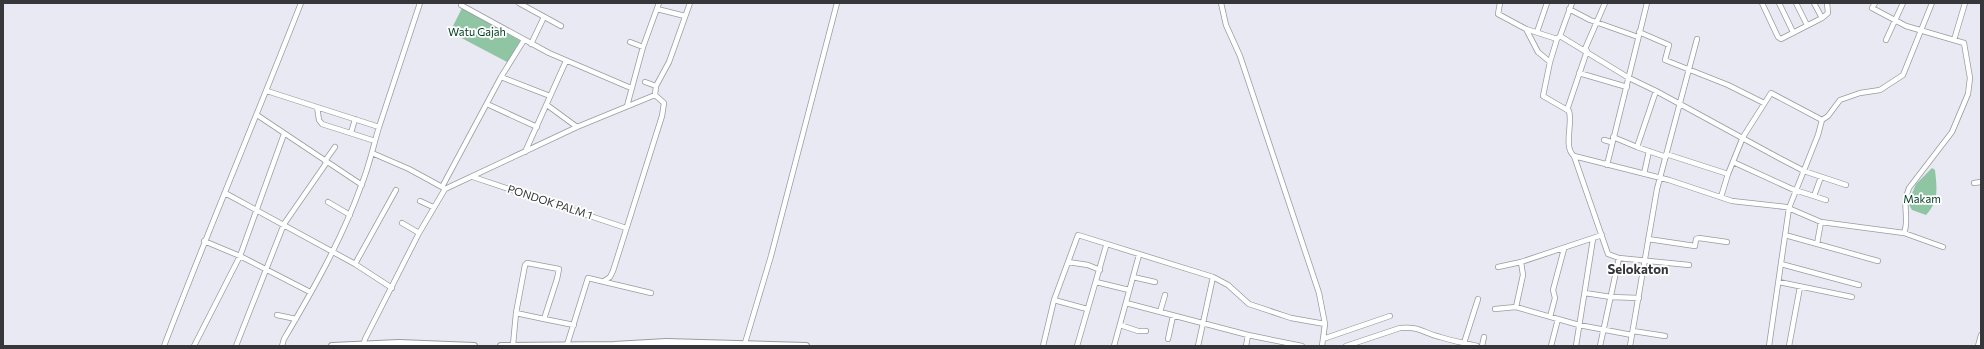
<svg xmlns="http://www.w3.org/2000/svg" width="1984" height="349" viewBox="0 0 1984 349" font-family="Commissioner,sans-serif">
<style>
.green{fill:#90c5a3}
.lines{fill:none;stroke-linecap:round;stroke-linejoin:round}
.minor-casing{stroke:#999ba3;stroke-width:6}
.major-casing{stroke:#999ba3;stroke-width:8}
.minor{stroke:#fff;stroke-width:4.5}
.major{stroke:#fff;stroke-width:6}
.labels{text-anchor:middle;stroke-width:3.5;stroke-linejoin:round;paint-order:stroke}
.park-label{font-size:11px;fill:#024023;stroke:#fff}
.street-label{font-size:11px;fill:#37373b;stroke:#fff}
.quarter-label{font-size:13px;font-weight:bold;fill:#37373b;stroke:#fff}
</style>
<rect width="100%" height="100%" fill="#e8e9f2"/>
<path class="green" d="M462,8L521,41L509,63L450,32Z
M1932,168L1935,170C1937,189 1939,201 1926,215L1912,210L1908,203L1916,184Z"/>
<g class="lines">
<defs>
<path id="minor" d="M462,3L461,5L549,53L631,88
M519,3L561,26
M1221,3L1226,25L1240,56L1319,293L1325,324L1322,346
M1500,3L1498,14L1526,29L1557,39L1560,36L1572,3
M1762,3L1778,37L1781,39L1822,18L1814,3
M1779,3L1793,32
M1796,3L1807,25
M1875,3L1872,8L1906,26L1964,43L1970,78L1968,94L1952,132L1909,188C1901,207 1910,218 1904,233
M657,9L685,16
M1569,9L1590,20L1638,37
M1822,18L1828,13L1827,3
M1526,29L1538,52L1550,62
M1537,32L1547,3
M1639,32L1669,45L1665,60L1728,85L1764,103
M1560,36L1629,78L1656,91L1781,159L1804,171L1846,185
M1557,39L1550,62L1543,96L1569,111C1573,124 1563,147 1574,156L1669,180L1732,201L1786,207L1821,222L1904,233L1943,247
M524,40L501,77L442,187L445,189L577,127L655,95
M1886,40L1903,3
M1954,40L1965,3
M630,42L643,47
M531,44L544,17
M1585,49L1605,3
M1579,73L1627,87
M501,77L550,96
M645,82L656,86
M267,91L379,127C373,147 369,167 361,186C342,239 313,290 284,339L282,346
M655,95L656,86L669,62L690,3
M487,104L537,127
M547,105L577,127
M627,106L643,47L659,3
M317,107L319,120L322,124L375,141
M1567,110L1587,51
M257,115L362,185
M379,127L420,3
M351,133L355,119
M1613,137L1637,147L1656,91
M1604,140L1611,142
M1637,147L1666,157
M525,152L566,61
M372,153L409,169L442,187
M1666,154L1728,174L1743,137L1771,93L1822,120
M1574,156L1608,254L1619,258L1689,265
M325,161L335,147
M1733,162L1792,189L1826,200
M1607,165L1647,3
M1644,174L1649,151
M473,177L626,228
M1974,183L1981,182
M225,193L355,264L392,288
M1814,196L1821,177
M1721,197L1728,174
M420,201L433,207
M328,202L350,215
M402,223L419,233
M1785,235L1878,261
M1648,239L1695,246L1696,239L1699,238L1727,242
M204,241L240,256L310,292
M1817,244L1821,222
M1068,262L1088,265L1100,270
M355,264L396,190
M1781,264L1859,285
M1498,267L1521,262L1602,235
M1133,277L1155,282
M604,281L610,277L613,271L662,116L664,103L655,95
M1096,282L1129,290
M1779,282L1852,297
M1585,293L1611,297L1639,298
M1054,300L1087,309
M1126,303L1248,335L1302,346
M1516,307L1523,275L1521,262
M1495,309L1516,307L1579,325L1632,335
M1160,312L1165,295
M516,313L544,319
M277,315L296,319
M1550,317L1555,298L1553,290L1564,249
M1120,325L1138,331H1146
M1633,331L1665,336
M1168,339L1173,316
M1323,339L1390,316
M745,343L771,256L837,3
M1464,343L1478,299
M513,345L516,313L525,265L527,263L559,269L557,279L544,319L574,325
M567,345L588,278L651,293
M164,346C208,231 256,118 301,3
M194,346L240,256L284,134
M236,346L284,224L327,162
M363,346L365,339L419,233L445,189
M1043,346L1054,300L1078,235L1213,277L1228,285L1249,304L1291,318L1325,324
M1077,346L1106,246
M1114,346L1139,255
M1198,346L1213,277
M1246,346L1248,335
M1346,346L1400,328C1420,326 1423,333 1440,337C1452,341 1465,343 1477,346
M1482,346L1484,337
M1551,346L1558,319
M1576,346L1593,239
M1600,346L1619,258
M1630,346L1657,189L1697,39
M1769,346L1789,208L1818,135L1822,120L1828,116L1840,100L1860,93L1880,90L1903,75L1932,3
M1789,346L1800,287
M1978,346L1981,335"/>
<path id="major" d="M332,346L399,343L474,346
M501,346L614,345L666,342L806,346"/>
</defs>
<use href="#minor" class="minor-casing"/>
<use href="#major" class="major-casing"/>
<use href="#minor" class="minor"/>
<use href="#major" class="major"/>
</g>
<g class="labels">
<g class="park-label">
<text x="477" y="36">Watu Gajah</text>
<text x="1922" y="203">Makam</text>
</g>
<g class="street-label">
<text transform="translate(550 202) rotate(18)" y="4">PONDOK PALM 1</text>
</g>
<g class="quarter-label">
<text x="1638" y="274">Selokaton</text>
</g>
</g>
<rect width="1984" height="349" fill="none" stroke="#37373b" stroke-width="8"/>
</svg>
